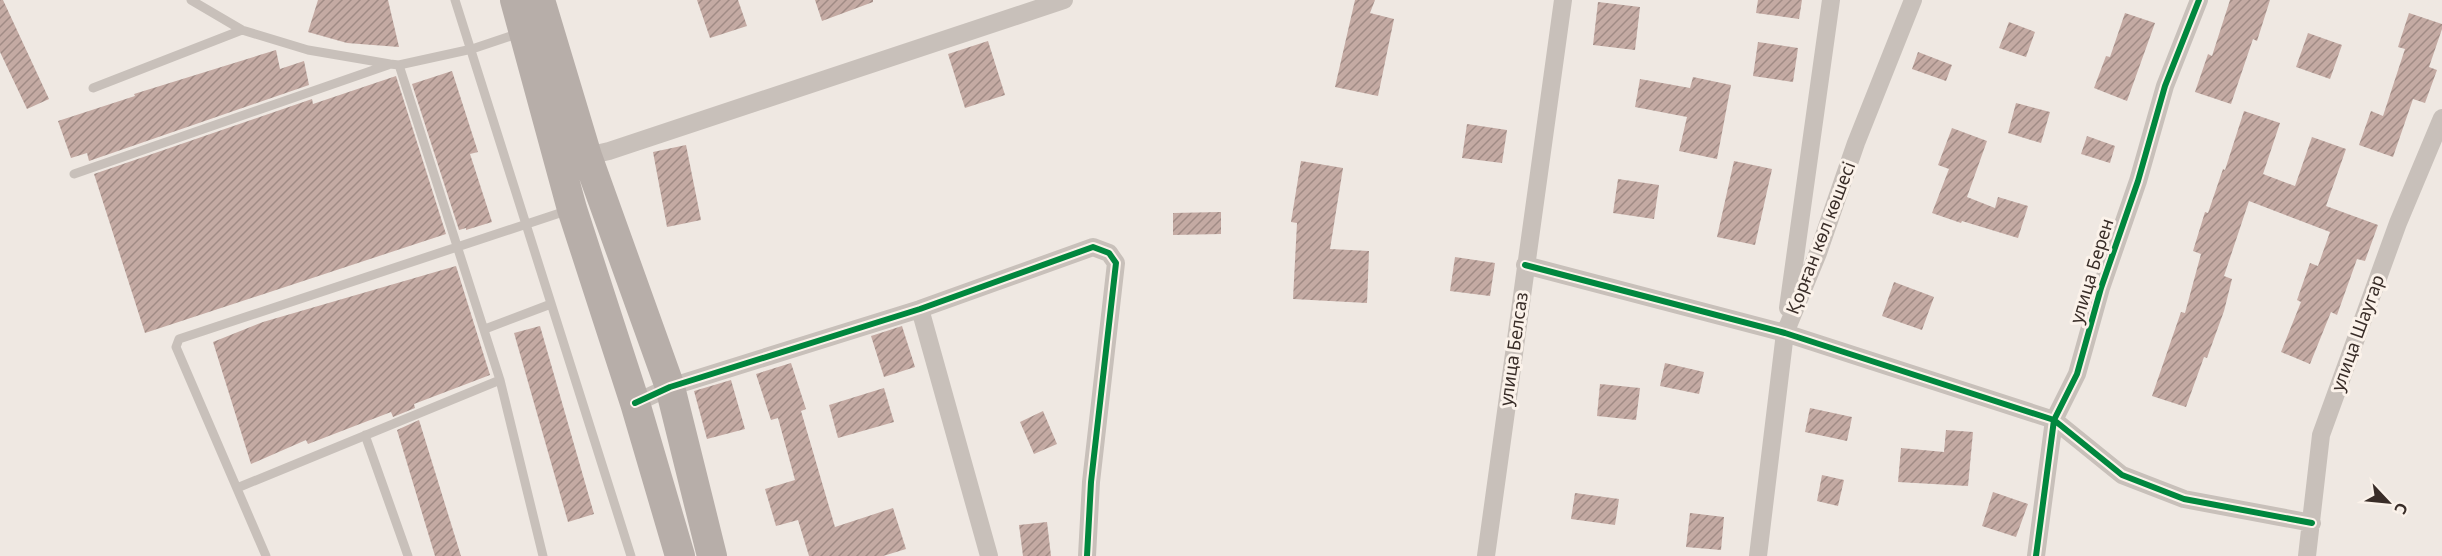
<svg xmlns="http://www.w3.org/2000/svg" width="2442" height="556" viewBox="0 0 2442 556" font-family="'Noto Sans',sans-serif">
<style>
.building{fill:url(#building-hatch)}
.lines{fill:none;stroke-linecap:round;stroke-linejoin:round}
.service{stroke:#c8c0ba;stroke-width:9}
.minor{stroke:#c8c0ba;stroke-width:18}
.primary{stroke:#b7aea9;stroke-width:30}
.cycleway-casing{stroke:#fbf2ea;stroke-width:10}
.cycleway{stroke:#00873e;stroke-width:6}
.labels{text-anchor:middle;stroke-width:6;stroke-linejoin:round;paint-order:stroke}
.street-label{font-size:18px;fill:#392d28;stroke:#fbf2ea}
</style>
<defs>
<pattern id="building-hatch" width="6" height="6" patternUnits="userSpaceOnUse" patternTransform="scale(1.5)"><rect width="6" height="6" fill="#c4aaa3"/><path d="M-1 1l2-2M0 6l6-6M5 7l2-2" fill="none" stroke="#a08b85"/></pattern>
</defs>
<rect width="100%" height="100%" fill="#efe8e2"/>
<path class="building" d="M0,0H3L49,99L27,109L0,52Z
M318,0H388L399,47L347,43L308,32Z
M697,0H738L747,26L710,38Z
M815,0H873V2L822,21Z
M1355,0H1375L1370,13L1394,19L1378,96L1335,87Z
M1758,0H1802L1799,19L1756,13Z
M2230,0H2270L2257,41L2253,39L2231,104L2195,92L2208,54L2212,56Z
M1598,2L1640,7L1635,50L1593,45Z
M2125,13L2155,23L2127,101L2094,88L2106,56L2110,57Z
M2409,13L2442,24V29L2429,67L2437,70L2425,103L2413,99L2393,157L2359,145L2371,111L2383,116L2405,49L2398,47Z
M2009,22L2035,32L2026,57L1999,48Z
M2308,33L2342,45L2330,79L2296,67Z
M988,41L1005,95L965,108L948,54Z
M1758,42L1798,48L1793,82L1753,76Z
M276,50L280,69L304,61L309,85L89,161L87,153L71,158L58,121L135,96L134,94Z
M1918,52L1952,65L1946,81L1912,69Z
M452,71L478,152L470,154L492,222L466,230V228L459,230L412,84Z
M396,76L446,234L145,333L94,174L312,99L313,104Z
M1693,77L1731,85L1717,159L1679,151L1687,117L1635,107L1640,79L1690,88Z
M2016,103L2050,112L2041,143L2008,133Z
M2244,111L2280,123L2263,174L2295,186L2312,137L2346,149L2326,206L2378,225L2365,261L2357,259L2337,315L2331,312L2310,364L2281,352L2301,302L2297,300L2310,263L2318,266L2330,232L2249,201L2224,276L2232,279L2224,311L2207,358L2204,357L2186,407L2152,396L2181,312L2185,313L2201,254L2193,251L2205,212L2208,213L2223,169L2225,170Z
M1467,124L1507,130L1502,163L1462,158Z
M1952,128L1987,141L1967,197L1995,208L1998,197L2028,206L2018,238L1962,221L1961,223L1932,213L1949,169L1938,165Z
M2087,136L2115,146L2110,163L2081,154Z
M686,145L701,220L667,227L653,152Z
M1301,161L1343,168L1330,249L1369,251L1367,303L1293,299L1297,223L1291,222Z
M1734,161L1772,169L1755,245L1717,237Z
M1618,179L1659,185L1654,219L1613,213Z
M1221,212V234L1173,235V213Z
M1455,257L1495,263L1490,296L1450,291Z
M456,266L490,375L414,404L415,408L393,417L391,412L308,444L306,440L251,464L213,342L263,322Z
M1894,282L1934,297L1922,330L1882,316Z
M540,326L594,514L568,522L514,333Z
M902,326L915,367L884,377L871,336Z
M791,363L806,409L801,411L835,527L893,508L906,549L883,556H809L798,520L776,526L765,489L795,480L778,418L771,420L756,374Z
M1665,363L1704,372L1699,394L1660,386Z
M731,380L745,429L707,439L694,391Z
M1600,384L1640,388L1636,420L1597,416Z
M884,388L894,422L838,438L829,405Z
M1810,408L1852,417L1847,441L1805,432Z
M1043,411L1057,444L1034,454L1020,422Z
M419,420L461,556H435L397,430Z
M1946,430L1973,432L1968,486L1898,482L1901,448L1944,452Z
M1822,475L1844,480L1838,506L1817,501Z
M1993,492L2028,504L2016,537L1982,526Z
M1575,493L1619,499L1615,525L1571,519Z
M1690,513L1724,517L1721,550L1686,547Z
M1047,522L1051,556H1023L1019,525Z"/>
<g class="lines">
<path class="service" d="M191,0L242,30L308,50L390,64L399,65L472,49L520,33
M455,0L631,556
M399,65L500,380
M93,88L242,30
M74,174L388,65
M485,329L551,304
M365,435L408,556
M237,488L500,380L543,556
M266,556L176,347L179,339L569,210"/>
<path class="minor" d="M587,156L609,151L1064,0
M1525,265L1785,333L2054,420L2122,475L2184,499L2312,523
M1788,308L1831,0
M920,309L989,556
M635,403L670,387L920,309L1093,247L1109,253L1116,263L1091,482L1087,556
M1486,556L1563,0
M1758,556L1785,333L1818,253L1856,143L1913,0
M2036,556L2054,420L2077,374L2101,288L2138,181L2165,86L2199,0
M2307,556L2321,435L2398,223L2442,118"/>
<path class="primary" d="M515,0L572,209L635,403L680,556
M540,0L587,156L670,387L712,556"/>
<defs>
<path id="cycleway" d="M1525,265L1785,333L2054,420L2122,475L2184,499L2312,523
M635,403L670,387L920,309L1093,247L1109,253L1116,263L1091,482L1087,556
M2036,556L2054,420L2077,374L2101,288L2138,181L2165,86L2199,0"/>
</defs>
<use href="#cycleway" class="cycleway-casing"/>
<use href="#cycleway" class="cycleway"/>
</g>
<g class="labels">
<g class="street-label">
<text transform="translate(1821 238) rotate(-69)" y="6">Қорған көл көшесі</text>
<text transform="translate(2092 271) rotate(-73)" y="6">улица Берен</text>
<text transform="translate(2358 333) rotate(-70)" y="6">улица Шаугар</text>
<text transform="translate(1514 349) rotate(-82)" y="6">улица Белсаз</text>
</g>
</g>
<g transform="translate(2388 502) rotate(116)" stroke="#fbf2ea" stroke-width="4.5" paint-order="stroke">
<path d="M0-4.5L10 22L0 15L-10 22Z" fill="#392d28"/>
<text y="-9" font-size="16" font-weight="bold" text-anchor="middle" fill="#392d28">С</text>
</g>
</svg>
